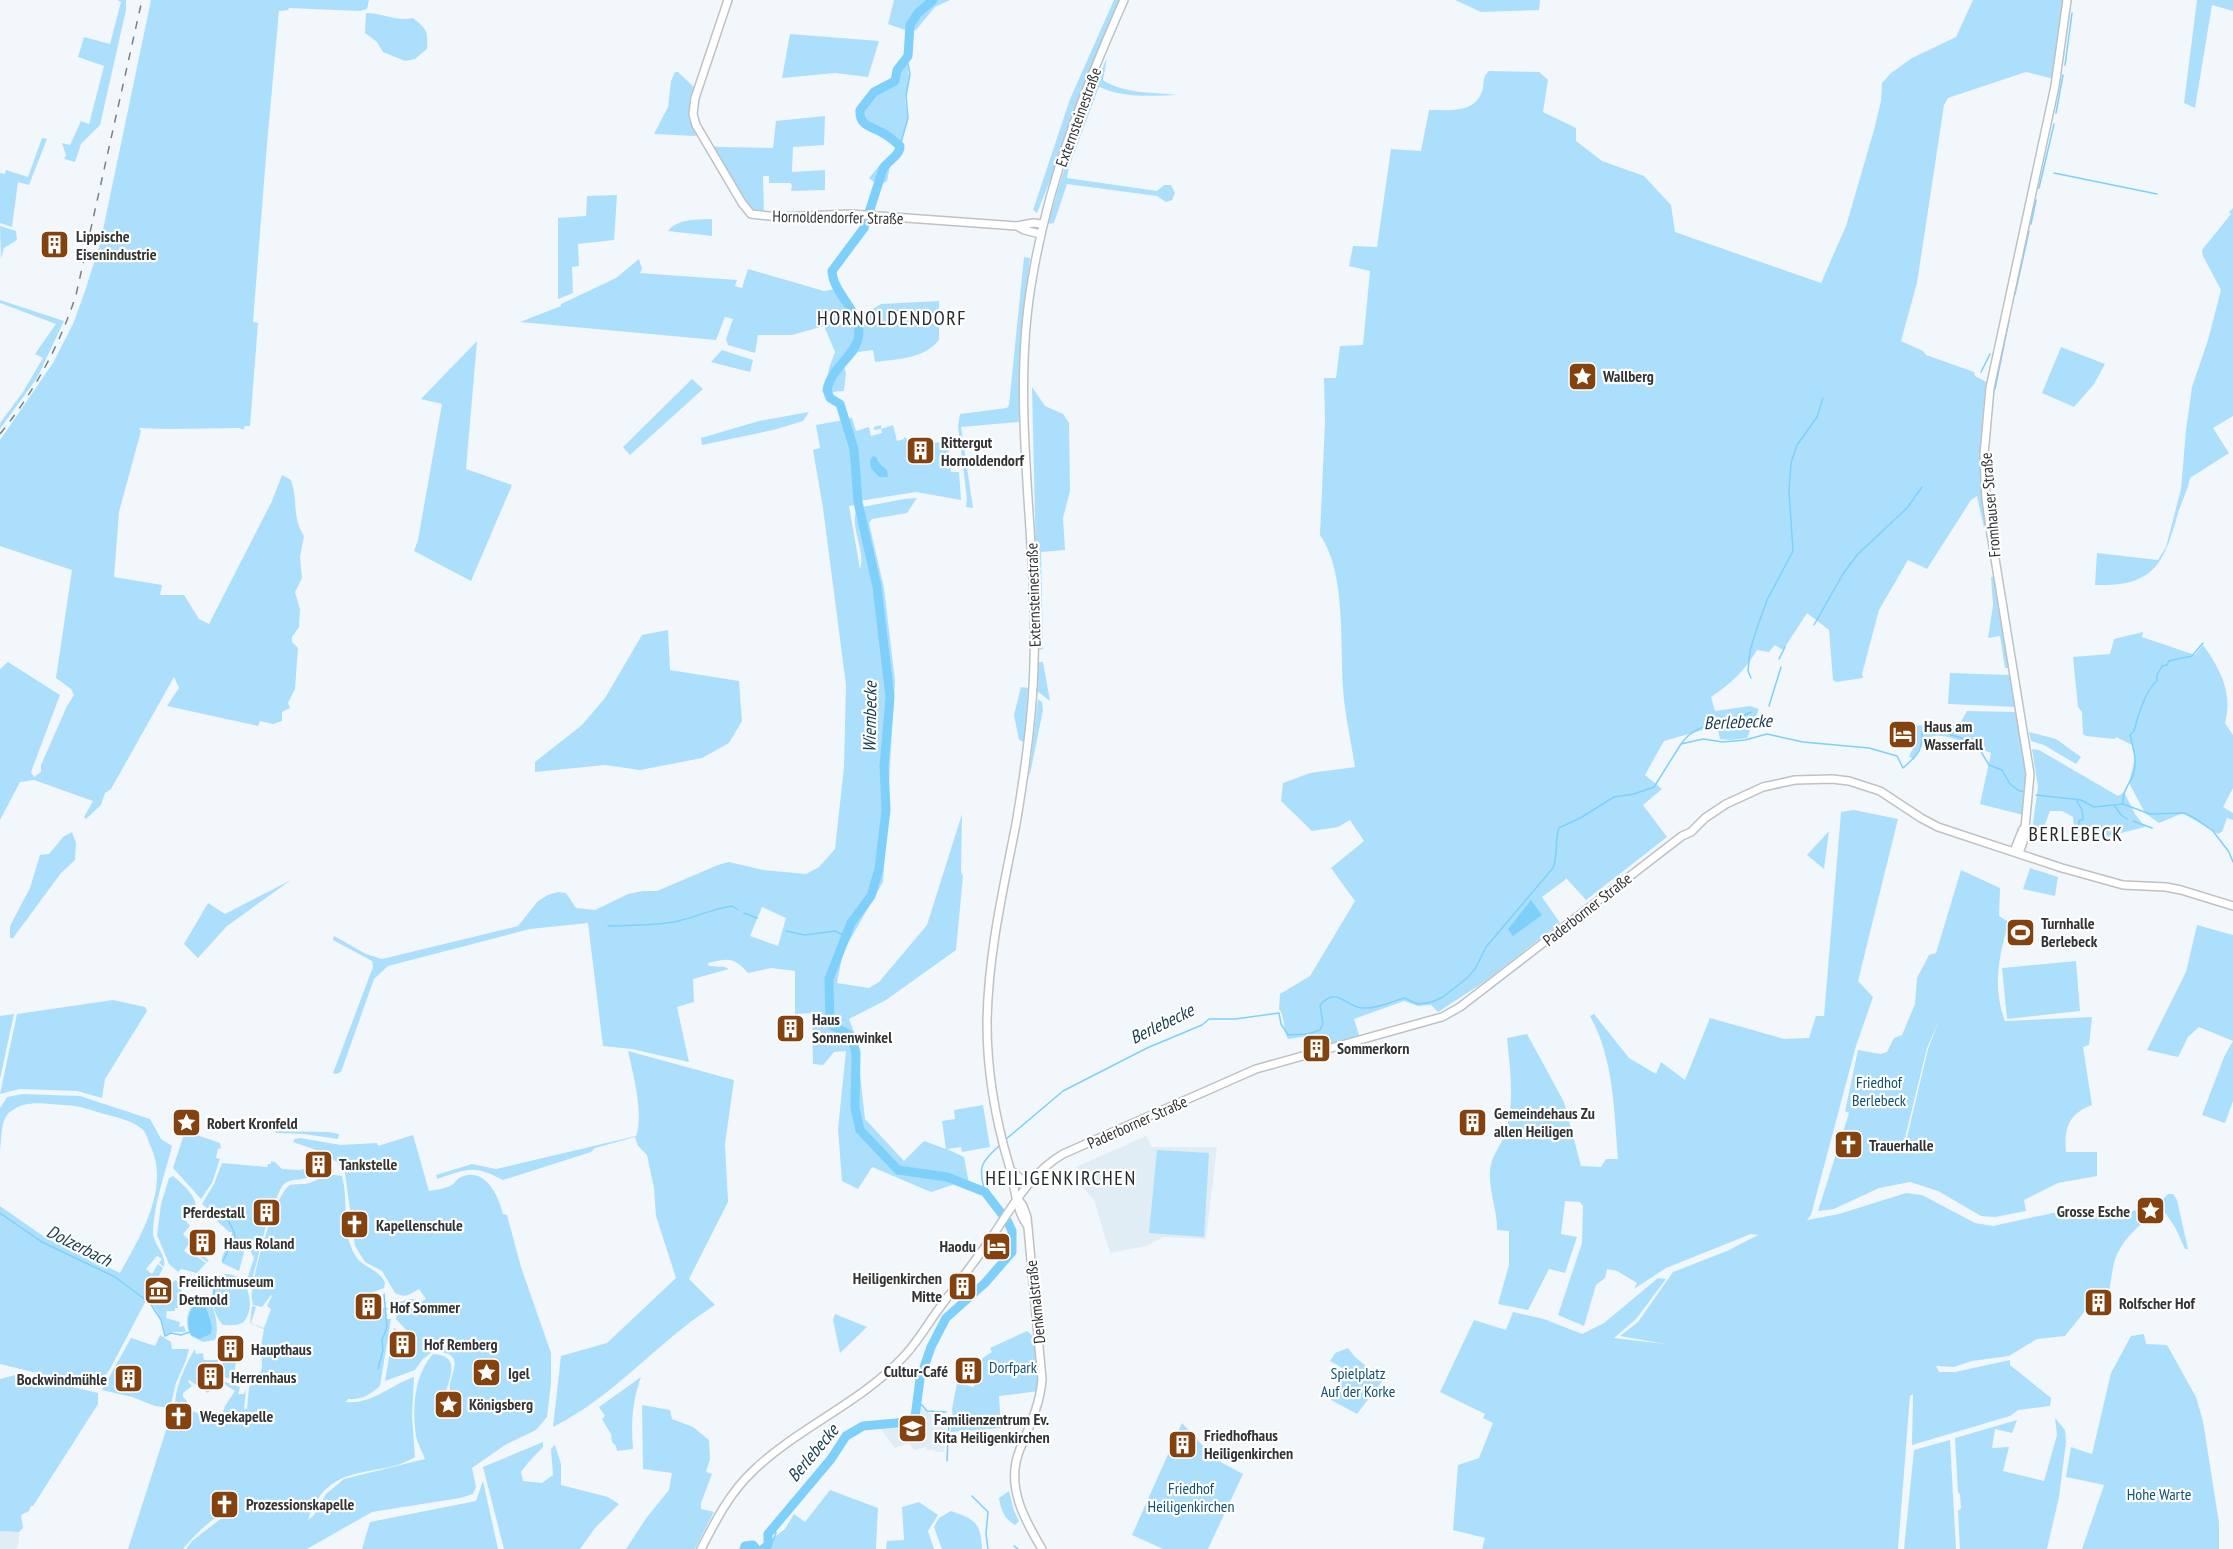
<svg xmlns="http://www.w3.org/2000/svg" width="2233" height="1549" viewBox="0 0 2233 1549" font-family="'PT Sans Narrow',sans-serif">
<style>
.built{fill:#e0edf5}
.green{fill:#acdffc;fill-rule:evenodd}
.water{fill:#7ed0fb}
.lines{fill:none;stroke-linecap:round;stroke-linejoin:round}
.stream{stroke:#7ed0fb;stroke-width:1.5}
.river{stroke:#7ed0fb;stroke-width:9}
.secondary-casing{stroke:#bdc2c5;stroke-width:10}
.secondary{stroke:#fff;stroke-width:7}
.rail{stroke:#7c7f81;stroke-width:1.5;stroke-dasharray:8 8;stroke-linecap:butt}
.labels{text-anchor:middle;stroke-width:4.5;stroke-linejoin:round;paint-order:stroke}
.street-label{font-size:16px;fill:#323435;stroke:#fff}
.poi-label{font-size:16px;font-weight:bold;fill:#323435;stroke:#fff;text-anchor:start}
.park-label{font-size:16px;fill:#10526f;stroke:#fff}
.water-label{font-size:18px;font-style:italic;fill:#193d4f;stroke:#fff}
.quarter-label{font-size:20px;letter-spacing:1.5px;fill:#262a2c;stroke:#fff}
</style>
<rect width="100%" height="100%" fill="#f2f7fb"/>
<path class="built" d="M1146,1136L1152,1147H1217L1206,1239L1163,1237L1146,1246L1110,1253L1094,1200L1083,1188L1076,1167Z
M920,1405L929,1413L946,1416L944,1452H935V1450H927L926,1447L914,1450L909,1443L895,1448L879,1427L909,1423L918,1412Z
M0,1531L19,1532V1541L16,1549H0Z"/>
<path class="green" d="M117,0H126V10L100,125L81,144L75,162L64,159L66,155L62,143L70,145L81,121L89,124L104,66L78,57L84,37L110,44L121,2Z
M151,0H369L367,9L360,11L289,8L288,10L279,11L267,144L253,322L258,323L250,426H245L243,430L240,428L167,429L139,428L141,431L119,512L114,577L162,585L160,595H184L199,619L209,624L272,501L282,475L291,480C298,500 292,518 304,536L300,557L302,578L295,592L300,609L299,627L292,637V642L298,648L295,689L288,703L290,708L282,712V721L273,724L260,721L258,726L167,706L179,688L174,677L111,789L105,793L101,805L86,819L84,817L93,801L34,780L20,782L0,820V669L8,662L60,695L31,772L34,777L41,772V765L67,706L74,695L71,689L56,678L72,570L0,546V440L53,363L73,324L84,294L100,244Z
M894,0H950L935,7L916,30H910L908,27L905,30L888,24Z
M1114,0H1123L1037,213L1033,210L1070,99Z
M1455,0H1540L1539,10L1481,12Z
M1973,0H2063L2054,79L2026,72L1948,98L1944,105L1917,283L1901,341L1923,351L1926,355L1974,372L1975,376L1986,382C1980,431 1979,478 1986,527L1984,528L1977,496L1971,500L1927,569L1908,560L1879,610L1862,674L1863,678L1836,682L1833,680L1829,630L1807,613L1783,650L1775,645L1769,652L1757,650C1745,670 1731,684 1711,697L1715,711L1750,706L1759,709L1747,738L1730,740L1720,739L1717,726L1664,741L1645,775L1662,789L1643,805L1667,837L1586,900L1566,878L1565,880L1542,897L1560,923L1484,982L1438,1012L1431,1005L1418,1006L1404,1001L1354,1019L1360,1038L1319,1049L1316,1035L1288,1039C1283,1029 1285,1017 1279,1009L1280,994L1310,976L1355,901L1331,868L1364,841L1350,820L1338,827L1312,831L1281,801L1283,783L1310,773L1355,767C1351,741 1345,715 1343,689C1340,645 1346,571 1320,535L1325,421L1324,378H1336L1340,346L1363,345L1370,271L1349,266L1353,246L1377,247L1391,149L1421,151L1429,110C1450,110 1477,114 1483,88C1484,81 1483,76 1489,71L1539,72L1548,80L1543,112L1576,128V141L1602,161L1644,176L1671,205L1675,232L1821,283L1846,226L1874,130L1881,101L1882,83L1891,73L1912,58L1956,37Z
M2197,0H2233V11L2212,5L2195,108L2184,103Z
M366,13C384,13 396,22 413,18C427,29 428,31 427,49L415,59L405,61L383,52L377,42L365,33Z
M790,34L879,41L868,77L835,73L782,78Z
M1107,58L1103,80C1123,94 1153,92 1177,95C1153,96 1122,98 1100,87L1098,89L1069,167L1067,178L1157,191L1164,185H1171L1175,193L1172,200L1166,202L1157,196L1067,184L1054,223L1048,224C1064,167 1082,112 1107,58Z
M907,62L909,78L905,100L908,118L900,145L885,132L863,122L860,113L875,94L897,82L896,74Z
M675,72H678L695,88L690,109L696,136L654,134L668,107L671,81Z
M825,116L824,145L793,147L792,172L825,170V190L791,191L792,185L790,183H769V176H763L764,213L753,211L713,149L717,146L718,147L773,148L776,121Z
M42,138L47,139L29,185L18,182L12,227L0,223V173L5,174L6,170L28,177Z
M883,161L890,166L887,181L878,186L869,178Z
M617,195L614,240L578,244L579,266L572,267L573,293L558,299V218L586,216L587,196Z
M2233,208V416L2213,428L2229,453L2190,478C2188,489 2182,501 2178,513C2164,564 2154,587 2095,585L2097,553L2158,560L2166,547L2181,489L2186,430L2192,387L2208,340L2221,290L2203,256L2202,250L2231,214L2229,212Z
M712,219V236L668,231C678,218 697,220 712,219Z
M0,226L16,231L17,240L4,248L1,259Z
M1024,257L1030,258L1022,333L1019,422L961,427L973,508L966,507L967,499L958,426L960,414L1007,408L1009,405Z
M639,259L642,269L640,273L737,280L735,286L742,288L748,269L824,291L840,288L856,313L869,311L881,304L939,301V340C924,359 897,359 875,362L873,350L858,352L844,366L846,373L844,391L832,392C823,379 830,366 835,352L824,326L792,335H758L755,353L728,345L726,339L733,319L725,317L716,340L520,322L561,306V304L616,278Z
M0,300L64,321L37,378L0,429V423L23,392L43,358L35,354L56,324L0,303Z
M477,341L466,469L512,485L471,581L414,551L418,540L442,404L421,399Z
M2061,347L2105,364L2094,384L2074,407L2042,393Z
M722,350L753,360L750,372L711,362Z
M692,379L703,389L630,455L623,447Z
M1032,387L1045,406L1063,414L1069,423L1070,491L1063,518L1065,550L1041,552L1043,649L1038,650Z
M809,412L803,421L773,430L702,445L701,438L759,421Z
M848,418H852L856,431L869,427L871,436L882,433L881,429L874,430V427L881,425V429L893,425L897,441L904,439V437L911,442L928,441L929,443L945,442L946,444L950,445L948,447L951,472H959L961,500L916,492L859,501L854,440Z
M844,420L852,450L857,505L849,506L860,569C866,550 849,527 857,508L904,499L917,498L907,513L872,519L869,523L884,588L895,681L883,882L843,952L837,983L869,988L879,982L927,925L962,814L961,872L963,876L956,950L886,1000L849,1019L856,1037L865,1119L904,1161L924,1141L946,1149L942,1121L955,1119L954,1110L983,1105L990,1147L962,1152L961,1147L947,1149L964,1157L970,1189L958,1183L931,1192L872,1167L858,1189L842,1181L838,1129L846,1051L834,1052L823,1065L813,1064L812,1013L795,1014V971L771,968L748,973C734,957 728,958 708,963L709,966L725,967L729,969L693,979L694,1002L677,1007L689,1062L632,1049L603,1046L588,923L530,929L388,966L374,979L341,1072L336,1074L333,1073L373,967L372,961L333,940L334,936L366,954L382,959L518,926L538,901L548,895L558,892L566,893L576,908L595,910L628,894L643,891H657L718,865L729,862L763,870L806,874L819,867L835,849L844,767L846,685L823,508L813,450L820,448L816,425ZM762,907L786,918L778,946L750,936Z
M1995,576L2010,668H2005L2000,636L1988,638L1993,605L1991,577Z
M668,630L670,670L739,681L742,721L729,743L702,758L640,770L605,765L535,772V762L582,725L605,698L642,635Z
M2143,632L2142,637L2195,655L2203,645C2221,670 2233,694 2225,723L2233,735V788L2223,807L2233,813V820L2227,818L2222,832L2218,834L2183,813L2159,823L2145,813L2129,783L2135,758L2132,745L2116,737L2115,739L2086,736L2083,734L2082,712L2078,707L2073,657L2110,654L2114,639Z
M1038,662H1043L1050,701L1037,691Z
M1950,673L2010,675L2016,707L1948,704Z
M1021,687L1028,688L1024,742L1019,740L1014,715Z
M1038,699L1042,702L1043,710L1030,774L1029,775Z
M1967,711L2017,712L2027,776L2023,815L1980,804L1991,753C1977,748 1944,731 1931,737C1922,741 1918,751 1914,760L1909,756L1917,741L1915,726L1961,722Z
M2029,732L2056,739L2081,757L2076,764L2044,745L2031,741Z
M2032,749L2039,750L2118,796L2124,792L2135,814L2145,827L2081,843L2071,839L2074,830L2073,817L2062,811H2050L2044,827L2032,830L2038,787Z
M1854,810L1898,819L1858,981L1873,997L1856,1046L1811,1215L1807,1220L1839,1214L1906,1193L1922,1195L1975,1223L1993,1226L2062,1211L2110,1214L2147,1209L2152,1215C2137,1227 2122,1240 2115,1259C2111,1273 2111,1288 2106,1302L2097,1296L2065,1336L2037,1339L2009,1356L1972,1361L1954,1367L1936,1366L1939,1372H1955L2010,1360V1365L2051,1398L2050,1406L2018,1410L2010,1416L1912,1445L1913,1394L1910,1396L1898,1549H1482L1485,1538L1453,1530L1458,1465L1479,1458L1493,1423L1483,1418L1485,1414L1440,1392L1474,1320L1506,1330L1513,1312L1544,1319L1582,1334L1604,1323L1658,1278L1666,1279L1636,1319L1614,1338L1665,1344L1620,1336L1638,1322L1673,1272L1727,1251L1758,1235L1751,1234L1666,1268L1634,1289L1637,1283L1617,1271L1607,1269L1605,1278L1596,1285L1584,1326L1558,1315L1582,1243L1583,1206L1580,1202L1565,1201L1561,1234L1577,1237L1565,1273L1549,1269L1528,1310L1498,1304L1509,1265V1231L1497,1230C1498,1211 1486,1184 1491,1165C1493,1153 1503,1143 1506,1131C1515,1100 1510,1070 1507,1038L1527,1034L1564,1102L1581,1166L1601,1167L1606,1159H1618C1614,1111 1614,1059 1590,1016L1594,1014L1629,1058L1656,1074L1661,1062L1685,1080L1710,1018L1784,1039L1809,1038L1816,1016H1824L1841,812Z
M1829,831L1824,869L1807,855Z
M72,832L76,843L75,860L61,873L13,938H10V926L30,888L40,855L49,854L63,837Z
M2030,868L2058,877L2055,896L2023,889Z
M1961,870L2000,888L1999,916L2009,922C1999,954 1992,987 2005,1021L2092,1017L2089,1045L2083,1047L2092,1105C2068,1114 2064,1129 2066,1152H2097V1176L2058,1183L2024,1200L2026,1211L1995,1217L1981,1216L1938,1191L1910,1182L1879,1188L1834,1209L1818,1211L1849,1113L1845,1111L1858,1050L1881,1054L1887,1052L1894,1038L1902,1035L1915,1004L1917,978L1929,955L1936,953ZM1939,1020L1928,1049L1904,1150L1905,1151L1902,1150L1927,1048Z
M291,880L227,926L198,958L184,944L208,903L225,914Z
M2197,925L2233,935V1041L2199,1027L2188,1037L2178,1057L2147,1050L2186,972Z
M2076,961L2080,1011L2007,1019L2002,968Z
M113,1000L145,1007L147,1011L105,1079L102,1098L77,1091L20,1089L0,1094L17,1014Z
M14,1014L0,1079V1016Z
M2233,1041V1101L2225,1123L2202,1115L2224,1057Z
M628,1051L734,1080L725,1144L728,1202L689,1279L715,1305C658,1341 614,1397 553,1427L561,1356L607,1343L676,1278L656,1216L654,1188L647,1155L638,1146L635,1137L595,1148L591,1152L503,1180C473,1164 467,1169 437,1179L436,1175L472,1164L496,1169L636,1136C644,1114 633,1074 628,1051Z
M23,1094L80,1096L150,1119L161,1139L172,1146C165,1175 154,1202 153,1232C153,1245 167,1254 164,1267L159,1263L162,1259L157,1256L146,1269L152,1274L158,1264L163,1268L110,1369C103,1379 99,1384 87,1385L0,1364V1206L46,1238L120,1273C140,1237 171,1187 150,1145C148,1140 146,1132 142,1129C132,1121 120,1118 108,1115C93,1111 79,1105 63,1105C46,1104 25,1099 10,1112C0,1120 2,1138 0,1151V1108L7,1097Z
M185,1131L220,1143L221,1149L218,1148L216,1158L220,1159L212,1183L201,1199L173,1168Z
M275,1131L329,1132L339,1134L338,1139L304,1134L276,1133Z
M413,1135L429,1191C436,1190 447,1188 452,1185C455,1183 456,1180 459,1178C484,1165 498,1194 503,1214L507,1215L521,1267L551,1353V1383L547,1417L536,1430L505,1445L472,1468L476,1487L473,1494L460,1498L372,1512L307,1549H186L192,1541L228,1513H234L235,1507C215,1515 197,1532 183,1549H128L170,1418L192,1411L210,1417L221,1418L225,1406L235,1391L221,1382L223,1381L240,1387L238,1394H244L246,1389L244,1409H247L249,1387L260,1374L262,1368L261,1346L264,1329L250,1323L252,1306L256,1307L251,1323L264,1328L271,1309L267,1306L272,1296L271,1295L262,1307L253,1305C252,1300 251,1295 252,1291C254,1271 275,1193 290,1185C295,1184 300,1184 305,1184C319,1181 327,1172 342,1176C349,1202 341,1231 355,1255C362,1268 380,1269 385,1283L384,1288L358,1298L355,1312L361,1320L366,1316L372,1318L381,1314L383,1308H390L386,1310V1319H391L380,1386C370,1395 361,1400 348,1399L346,1402C370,1405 391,1385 414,1377L412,1416L415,1457C383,1477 342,1463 318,1499C314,1505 310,1512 308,1520L314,1515L326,1494L344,1479L425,1459C422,1452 418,1444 416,1436C412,1408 414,1375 433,1354C466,1356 445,1383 444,1403L448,1408H456V1396L451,1394C444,1376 473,1354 433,1351L422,1360L415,1370L385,1381L394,1328L396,1329L393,1340L400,1342L398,1352L406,1353L409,1333L396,1319L399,1302L412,1299L422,1301L426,1299L419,1289C410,1294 405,1299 395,1293L382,1271L365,1262L355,1246L345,1173L338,1163L322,1152L293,1142L295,1139L300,1138L341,1145L377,1143L378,1146Z
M1157,1150L1209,1153L1204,1237L1149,1233Z
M271,1161L275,1162L282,1169L299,1170L310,1168L313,1174C305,1182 293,1177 284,1184C279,1189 276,1201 273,1208L266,1205L261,1217L267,1222L252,1280L249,1282L247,1280L254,1258L250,1250L245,1249L239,1271L222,1263C220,1253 232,1243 232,1232H229L217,1221L218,1219L202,1204L214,1184L222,1163L267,1167L268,1164H271Z
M173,1176C187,1188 204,1202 192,1220L188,1217L185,1220L190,1226L183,1234L209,1261L207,1262L194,1252L196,1250L188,1245L184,1251L191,1256L193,1254L206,1263L197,1273L181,1269L178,1272L169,1264L157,1235L161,1204L169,1178Z
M2168,1194H2173L2177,1200L2188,1249H2185L2175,1227L2164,1211H2162L2161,1201Z
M224,1274C252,1272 256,1314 242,1323C237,1326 228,1325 223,1325C212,1314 210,1292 216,1278Z
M175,1280L183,1284L178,1308H175V1311H167L166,1318L180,1322L179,1327L184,1326L186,1332H172L165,1335C163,1320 158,1313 150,1301L160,1281L169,1286Z
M207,1294C214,1306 220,1327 215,1340L203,1342L191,1336C182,1321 189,1299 207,1294ZM205,1309L212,1326L189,1332V1319Z
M835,1314L867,1327L840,1353L833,1320Z
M1027,1331L1034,1337L1038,1361L1039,1391L999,1396L1001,1428L950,1432L953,1419L952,1409L957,1383L974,1387C977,1369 975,1361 992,1352L990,1348Z
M2144,1334L2146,1344L2167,1345L2196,1397L2203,1421L2219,1523V1549H2082L2104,1485L2066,1477L2071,1447L2092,1454L2111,1373L2131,1336Z
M160,1335L171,1342L172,1349H189L186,1360L176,1383L170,1408L155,1406L132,1397L102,1390L131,1338L155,1346Z
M1348,1348L1355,1357L1383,1380L1357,1414L1331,1400L1344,1369L1330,1361L1335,1353Z
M195,1349L196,1354L203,1353L204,1360H219L213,1366L205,1364L202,1368L206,1370L200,1383L212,1388L208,1393L189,1380L188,1382L192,1386L183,1393V1397L187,1401V1404L190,1406L194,1404L177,1411C170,1397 187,1361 195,1349Z
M223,1360H236L234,1380L223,1377Z
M19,1374L98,1393V1404L33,1506H31L29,1511L21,1515L23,1528L19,1532L0,1531V1379Z
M641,1377C632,1402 631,1423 633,1449L617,1451L616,1446L612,1442L611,1434L602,1419L605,1416L599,1407Z
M642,1405L670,1410L672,1419L693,1427L709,1440L710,1459L706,1472L712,1474L701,1503V1509L714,1512L695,1549H626L647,1517L669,1490L672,1473L643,1469Z
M2055,1418L2065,1430L2066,1442L2059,1497L2047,1549H1960L1958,1511L1961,1508L1960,1495L1958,1492L1955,1438L2017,1420L2012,1433L1995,1429L1992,1448L2009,1447L2003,1471L2044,1481L2057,1435Z
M1182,1423L1215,1459L1243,1474L1208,1549H1163L1132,1535Z
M1950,1440L1956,1549H1904L1914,1450Z
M543,1442V1447L527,1464L521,1472L523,1481L542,1483L553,1475L551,1449L555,1445L561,1464V1485L608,1497L619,1504L595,1528L580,1549H504L483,1467Z
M483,1481L498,1549H362L370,1522L476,1501Z
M830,1490L878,1508L876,1549H746L761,1547L785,1529L794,1514L805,1522Z
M1009,1491L1014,1511L1019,1521L1015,1525C1004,1519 1001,1510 999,1498Z
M919,1502L938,1515L928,1531L934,1549H886L887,1541L904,1540L902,1507Z
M951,1511C975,1519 981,1523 982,1549H942L934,1527L939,1518Z"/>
<path class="water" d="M873,456L876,457L880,464L887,470L888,477H879L871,468L870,460Z
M1531,900L1542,915L1513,936L1508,929Z
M195,1305L206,1307L212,1326L211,1334L199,1339L191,1335C186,1326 188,1311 195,1305Z"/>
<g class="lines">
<path class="stream" d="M2065,65L2072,13
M2056,113L2063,75
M900,146L908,118L906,96L910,74L907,59
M2054,173L2157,194
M2039,188L2054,124
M2031,224L2036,200
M2015,294L2029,231
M1981,372L1990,354
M1995,389L2009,320
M1814,625L1843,574L1857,555L1907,508L1922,487
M1779,659L1785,647
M1751,678L1748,671L1750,651L1757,628L1767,600L1793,551L1789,491L1791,463L1797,445L1817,417L1823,398
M1769,706L1781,667
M1681,744C1697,720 1727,725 1751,712
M2036,795L2081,800L2094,807L2123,804L2150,814L2184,813L2196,819L2213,831L2229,852L2233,862
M2076,799L2082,810L2083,819L2079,821L2078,830
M2123,803C2122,792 2129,785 2133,775C2138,761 2133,748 2130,735L2134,731C2137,718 2146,689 2157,681V675L2162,666L2167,665L2169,661L2192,656L2203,643
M2114,805L2121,815L2127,819
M2133,821L2152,828
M744,913L757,918
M608,926C631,925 656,926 678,921C697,917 714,908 732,906L738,910
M786,931L805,935L835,931L845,936
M1005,1140L1063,1091L1147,1048L1202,1025L1209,1019H1235L1279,1013L1281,1024L1288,1035L1308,1034L1320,1030L1323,1024L1320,1005C1338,986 1344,1006 1362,1008C1376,1009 1391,1002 1404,998L1418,1004L1432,1002L1443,997L1467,978L1475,969L1486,947L1553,868C1559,852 1554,842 1559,828L1582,817L1614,797L1634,794L1654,787L1681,744L1703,739L1723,742L1745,740L1767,734L1803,742L1869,748L1897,756L1903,768C1918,754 1922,753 1922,732L1931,730L1939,731L1961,738L1980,750L1989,765L2002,770L2010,784L2019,791H2023
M985,1192C977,1165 982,1162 1001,1144
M0,1213L42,1242L115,1277L146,1300
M223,1261L235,1237C234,1228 228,1223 226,1214
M150,1303L161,1320L165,1336L171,1333L181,1335L190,1332
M206,1306L214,1302C212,1293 215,1285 220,1277
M378,1369L383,1350L382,1340L387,1327L384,1294
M917,1403L922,1405L927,1411L946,1412
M947,1461L949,1420
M972,1496L988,1512L986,1534L988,1549
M768,1545L772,1543L776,1533L774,1528
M1014,1546L1018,1549"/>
<path class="river" d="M744,1549L745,1546L753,1545L756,1549
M763,1549L768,1545V1534L831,1459L846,1436L863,1426L907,1422L915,1417L920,1379L931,1347L946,1318L985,1283L1012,1252V1231L1008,1222L985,1192L947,1177L898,1170L860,1130L855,1108L856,1053L851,1036L830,1024L829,979L851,923L871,896L879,869L886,810L884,766L890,697L877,587L858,502L854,449L840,404L830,398L827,390C831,368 853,358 858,339C865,314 833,295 832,271L864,228L883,169C888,160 900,156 900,146C894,141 888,135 881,132C869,126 859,125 860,110L874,92L895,81L897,70L908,56L910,25L918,13L933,0"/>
<defs>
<path id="secondary" d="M728,0L695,98L693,114L696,125L742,203L751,214L779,217L851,214L1017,226L1033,223L1042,224
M1017,226L1024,230L1040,234
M2014,851L2023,829
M2019,853L2024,839L2030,774L1991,534L1986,499L1984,455L1990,388L2055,86L2067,0
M1013,1172L1021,1179H1033
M1018,1199L1023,1206L1027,1217L1042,1379C1040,1405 1030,1425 1020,1449C1005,1485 1024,1519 1042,1549
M1027,1225C1015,1209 1015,1184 1009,1165C995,1118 987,1072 987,1023C988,955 1003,890 1016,824C1025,771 1033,717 1034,662C1038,535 1010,406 1032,280C1048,182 1084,90 1124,0
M701,1549C716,1520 730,1492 754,1470C800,1426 863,1402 906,1354C918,1341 927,1325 938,1310C955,1287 973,1264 990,1240C1010,1210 1030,1173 1063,1154L1256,1069L1442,1017L1460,1007L1682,836L1691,832L1705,818L1726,804L1763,787L1795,780L1832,779L1849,781L1880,791L1921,818L1938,827L2062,868L2123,885L2166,887L2181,890L2233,906"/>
</defs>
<use href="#secondary" class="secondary-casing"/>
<use href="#secondary" class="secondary"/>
<path class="rail" d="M0,434C34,392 59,347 76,295L142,0"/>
</g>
<defs>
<symbol id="building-square" viewBox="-11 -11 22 22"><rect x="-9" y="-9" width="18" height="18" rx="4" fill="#84420e" stroke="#fff"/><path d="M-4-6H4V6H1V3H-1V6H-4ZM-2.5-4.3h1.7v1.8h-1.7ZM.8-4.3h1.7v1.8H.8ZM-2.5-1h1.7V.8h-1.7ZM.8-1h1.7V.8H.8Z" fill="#fff"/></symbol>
<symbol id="sight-square" viewBox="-11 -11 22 22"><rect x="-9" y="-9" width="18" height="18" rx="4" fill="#84420e" stroke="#fff"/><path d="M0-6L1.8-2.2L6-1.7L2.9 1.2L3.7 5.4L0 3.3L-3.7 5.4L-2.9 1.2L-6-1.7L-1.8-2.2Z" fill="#fff"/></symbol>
<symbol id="hotel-square" viewBox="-11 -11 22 22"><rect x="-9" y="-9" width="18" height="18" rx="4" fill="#84420e" stroke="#fff"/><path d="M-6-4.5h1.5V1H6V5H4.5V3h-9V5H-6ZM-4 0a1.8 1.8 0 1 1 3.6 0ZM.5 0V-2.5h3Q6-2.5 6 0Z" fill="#fff"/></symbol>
<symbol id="stadium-square" viewBox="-11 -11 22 22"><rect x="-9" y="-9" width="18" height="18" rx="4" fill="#84420e" stroke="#fff"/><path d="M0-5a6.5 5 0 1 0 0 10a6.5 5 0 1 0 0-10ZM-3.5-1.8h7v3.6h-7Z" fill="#fff"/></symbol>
<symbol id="church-square" viewBox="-11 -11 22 22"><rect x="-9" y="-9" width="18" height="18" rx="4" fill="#84420e" stroke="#fff"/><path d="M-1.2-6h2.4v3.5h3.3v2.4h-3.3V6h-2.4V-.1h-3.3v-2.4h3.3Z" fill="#fff"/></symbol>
<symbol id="museum-square" viewBox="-11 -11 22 22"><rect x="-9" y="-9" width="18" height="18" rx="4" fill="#84420e" stroke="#fff"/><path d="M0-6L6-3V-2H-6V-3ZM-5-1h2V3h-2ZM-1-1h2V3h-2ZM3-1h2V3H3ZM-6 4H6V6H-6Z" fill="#fff"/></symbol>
<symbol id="school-square" viewBox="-11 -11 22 22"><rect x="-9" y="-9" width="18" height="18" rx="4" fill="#84420e" stroke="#fff"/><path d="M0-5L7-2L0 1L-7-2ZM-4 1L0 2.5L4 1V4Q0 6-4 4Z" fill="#fff"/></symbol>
</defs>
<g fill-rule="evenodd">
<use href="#building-square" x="38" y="228" width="33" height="33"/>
<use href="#sight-square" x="1566" y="360" width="33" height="33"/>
<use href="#building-square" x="904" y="434" width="33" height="33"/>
<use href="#hotel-square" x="1886" y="718" width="33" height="33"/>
<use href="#stadium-square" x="2004" y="916" width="33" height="33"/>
<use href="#building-square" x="774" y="1012" width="33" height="33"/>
<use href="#building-square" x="1300" y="1032" width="33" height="33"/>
<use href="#building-square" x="1456" y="1106" width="33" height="33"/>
<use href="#sight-square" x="170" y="1106" width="33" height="33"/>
<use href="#church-square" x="1832" y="1128" width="33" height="33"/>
<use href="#building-square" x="302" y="1148" width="33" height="33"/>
<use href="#sight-square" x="2134" y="1194" width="33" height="33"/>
<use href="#building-square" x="250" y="1196" width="33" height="33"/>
<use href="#church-square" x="338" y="1208" width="33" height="33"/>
<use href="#building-square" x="186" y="1226" width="33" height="33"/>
<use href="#hotel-square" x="980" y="1230" width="33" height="33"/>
<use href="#building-square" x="946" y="1270" width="33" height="33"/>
<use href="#museum-square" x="142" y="1274" width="33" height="33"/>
<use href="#building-square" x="2082" y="1286" width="33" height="33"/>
<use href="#building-square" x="352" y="1290" width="33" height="33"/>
<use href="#building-square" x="386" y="1328" width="33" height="33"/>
<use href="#building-square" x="214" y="1332" width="33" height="33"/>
<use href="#building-square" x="952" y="1354" width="33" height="33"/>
<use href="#sight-square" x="470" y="1356" width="33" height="33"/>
<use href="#building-square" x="194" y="1360" width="33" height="33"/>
<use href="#building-square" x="112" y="1362" width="33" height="33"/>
<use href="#sight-square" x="432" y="1388" width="33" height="33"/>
<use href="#church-square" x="162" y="1400" width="33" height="33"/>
<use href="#school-square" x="896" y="1412" width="33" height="33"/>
<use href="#building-square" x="1166" y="1428" width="33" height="33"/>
<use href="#church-square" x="208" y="1488" width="33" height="33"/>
</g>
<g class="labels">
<g class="street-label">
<text transform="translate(1078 117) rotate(-70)" y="6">Externsteinestraße</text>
<text transform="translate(838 217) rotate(1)" y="6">Hornoldendorfer Straße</text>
<text transform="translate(1990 505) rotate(-95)" y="6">Fromhauser Straße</text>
<text transform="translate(1033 595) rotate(-92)" y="6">Externsteinestraße</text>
<text transform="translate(1587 909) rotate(-38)" y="6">Paderborner Straße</text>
<text transform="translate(1137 1122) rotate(-24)" y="6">Paderborner Straße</text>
<text transform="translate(1035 1302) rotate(-96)" y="6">Denkmalstraße</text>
</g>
<g class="poi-label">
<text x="76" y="242">Lippische<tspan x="76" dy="18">Eisenindustrie</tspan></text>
<text x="1603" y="382">Wallberg</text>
<text x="941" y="448">Rittergut<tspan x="941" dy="18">Hornoldendorf</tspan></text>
<text x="1924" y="732">Haus am<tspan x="1924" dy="18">Wasserfall</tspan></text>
<text x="2041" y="929">Turnhalle<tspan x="2041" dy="18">Berlebeck</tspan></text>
<text x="812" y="1025">Haus<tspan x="812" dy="18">Sonnenwinkel</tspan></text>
<text x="1337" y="1054">Sommerkorn</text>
<text x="1494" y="1119">Gemeindehaus Zu<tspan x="1494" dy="18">allen Heiligen</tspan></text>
<text x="207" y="1129">Robert Kronfeld</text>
<text x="1869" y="1151">Trauerhalle</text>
<text x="339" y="1170">Tankstelle</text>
<text x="2130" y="1217" text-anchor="end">Grosse Esche</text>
<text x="245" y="1218" text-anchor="end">Pferdestall</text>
<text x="376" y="1231">Kapellenschule</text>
<text x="224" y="1249">Haus Roland</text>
<text x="976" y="1252" text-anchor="end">Haodu</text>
<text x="942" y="1284" text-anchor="end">Heiligenkirchen<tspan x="942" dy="18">Mitte</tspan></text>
<text x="179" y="1287">Freilichtmuseum<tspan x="179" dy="18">Detmold</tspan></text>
<text x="2119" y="1309">Rolfscher Hof</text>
<text x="390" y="1313">Hof Sommer</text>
<text x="424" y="1350">Hof Remberg</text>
<text x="251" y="1355">Haupthaus</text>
<text x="948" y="1377" text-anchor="end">Cultur-Café</text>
<text x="508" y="1379">Igel</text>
<text x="231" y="1383">Herrenhaus</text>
<text x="107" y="1385" text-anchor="end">Bockwindmühle</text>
<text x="469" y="1410">Königsberg</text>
<text x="200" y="1422">Wegekapelle</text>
<text x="934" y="1425">Familienzentrum Ev.<tspan x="934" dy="18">Kita Heiligenkirchen</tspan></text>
<text x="1204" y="1441">Friedhofhaus<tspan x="1204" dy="18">Heiligenkirchen</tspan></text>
<text x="246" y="1510">Prozessionskapelle</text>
</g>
<g class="park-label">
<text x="1879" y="1088">Friedhof<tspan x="1879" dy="18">Berlebeck</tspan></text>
<text x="1013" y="1373">Dorfpark</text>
<text x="1358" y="1379">Spielplatz<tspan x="1358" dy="18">Auf der Korke</tspan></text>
<text x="1191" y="1494">Friedhof<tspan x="1191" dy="18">Heiligenkirchen</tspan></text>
<text x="2159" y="1500">Hohe Warte</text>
</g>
<g class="water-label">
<text transform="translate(870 717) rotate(-89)" y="6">Wiembecke</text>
<text transform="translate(1738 722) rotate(-2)" y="6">Berlebecke</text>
<text transform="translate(1162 1024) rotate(-26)" y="6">Berlebecke</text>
<text transform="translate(79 1246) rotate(27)" y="6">Dolzerbach</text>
<text transform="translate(813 1453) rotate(-50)" y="6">Berlebecke</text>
</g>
<g class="quarter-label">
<text x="892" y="325">HORNOLDENDORF</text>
<text x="2076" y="841">BERLEBECK</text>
<text x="1061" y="1185">HEILIGENKIRCHEN</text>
</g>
</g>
</svg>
